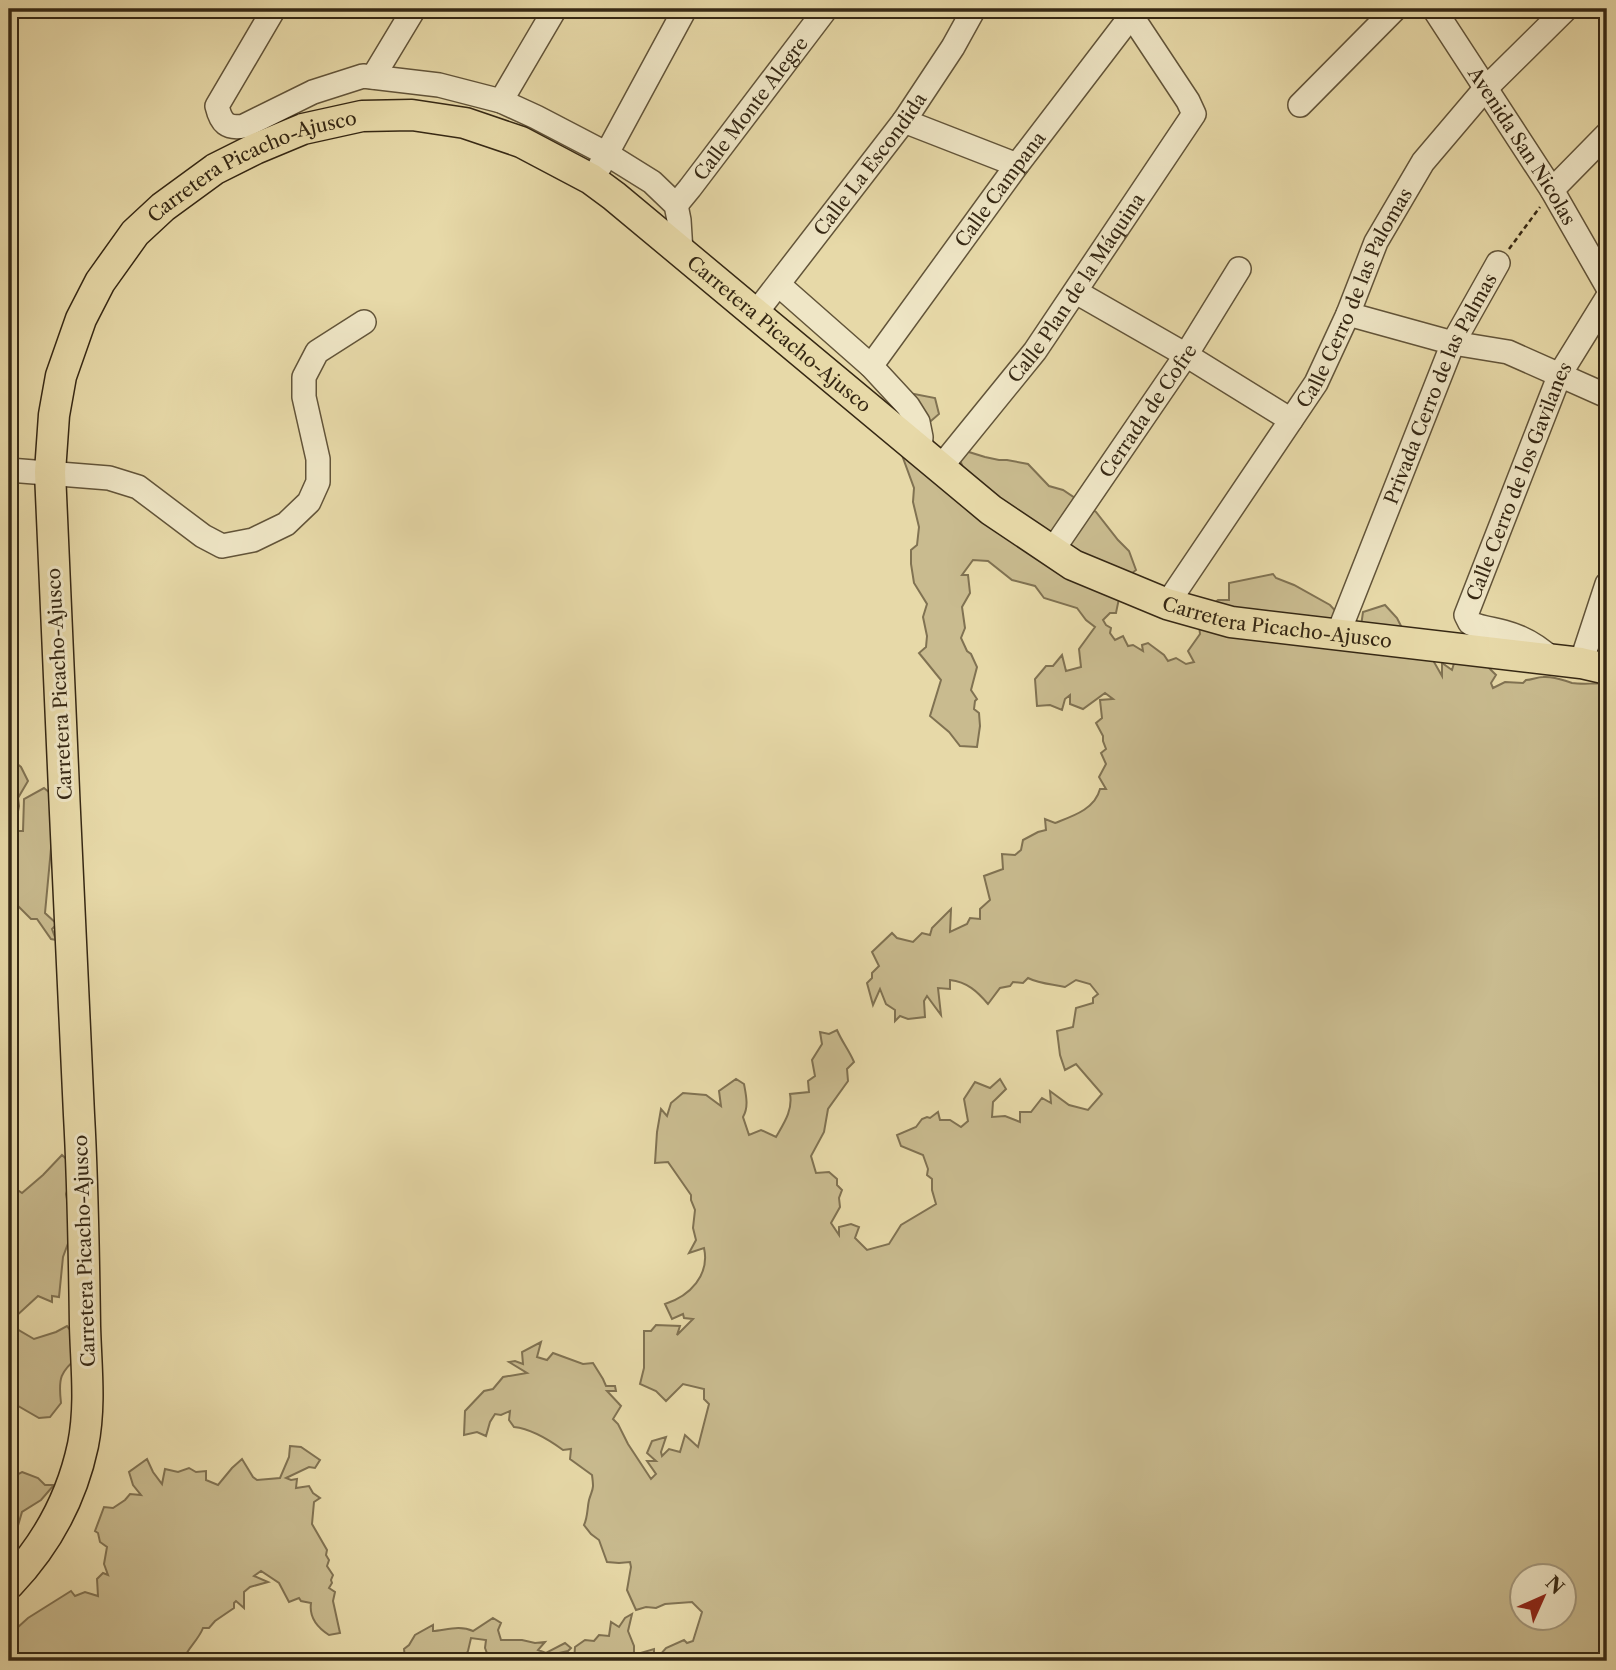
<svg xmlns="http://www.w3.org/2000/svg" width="1616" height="1670" viewBox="0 0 1616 1670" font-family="'Libre Caslon Text',serif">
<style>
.green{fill:#c9bb8f;stroke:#807252;stroke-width:2;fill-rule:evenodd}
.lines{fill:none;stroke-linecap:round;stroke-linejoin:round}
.minor-casing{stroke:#625439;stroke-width:26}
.major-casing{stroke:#362814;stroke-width:33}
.path{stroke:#362814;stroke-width:2.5;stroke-dasharray:5 3.5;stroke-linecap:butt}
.minor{stroke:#efe6c6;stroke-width:23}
.major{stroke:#e7d9a8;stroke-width:30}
.labels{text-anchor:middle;stroke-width:6;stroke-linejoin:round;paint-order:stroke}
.street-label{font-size:19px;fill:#362814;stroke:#efe6c6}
</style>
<rect width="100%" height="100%" fill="#e7d9a8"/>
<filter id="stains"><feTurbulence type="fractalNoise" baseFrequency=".00286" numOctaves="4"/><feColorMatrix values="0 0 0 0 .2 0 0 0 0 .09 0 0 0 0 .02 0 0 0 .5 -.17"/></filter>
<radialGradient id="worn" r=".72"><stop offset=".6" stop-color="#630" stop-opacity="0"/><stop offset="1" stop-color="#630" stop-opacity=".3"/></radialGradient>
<path class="green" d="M909,393L935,398L939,414L916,434L954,462L962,465L956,450L962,445L969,452L985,457L999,460H1007L1028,464L1049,486L1063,490L1096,512L1118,540L1129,551L1136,570C1122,579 1119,598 1116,613H1110L1103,620L1106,625L1111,628L1110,633L1115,640L1123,636L1128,646L1133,645L1143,651L1142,645L1148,643L1164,655L1168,661L1176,658L1186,664L1194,662L1188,651L1200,634L1198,616L1218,600H1229V583L1273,574L1276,578L1294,585L1330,605L1340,616L1361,626L1363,612L1385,605L1397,618L1403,630L1439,649L1434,662L1442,676V663L1452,670L1455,660L1486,665L1496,675L1491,683L1493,688L1505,682L1523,683L1526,680C1532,680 1537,677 1543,677C1555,676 1562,680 1572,683C1578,684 1602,684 1607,682V1661H574L575,1647L585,1640L594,1641L599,1635L609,1636L611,1622L619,1627L625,1618L632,1614L628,1631L634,1646V1655L654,1649V1655H660L666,1648L684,1640L687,1643L693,1641L702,1612L692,1602L665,1604L656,1608L646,1607L636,1610L627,1590L631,1567L630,1562L619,1563L607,1562L599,1540L591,1534L584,1525C588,1516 587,1509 589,1500C593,1487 594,1490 592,1475L570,1459L571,1449L563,1450C548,1439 532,1429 514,1427L509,1420L510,1411L501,1415L495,1414L490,1422L486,1436L477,1432L464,1435L465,1411L484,1391L493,1389L503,1377L527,1373L509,1362L515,1361L523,1364L522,1352L541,1342L537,1357L547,1360L553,1353L583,1364L593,1363L603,1379L606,1386H615L616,1391H607L621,1406L613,1419L618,1424L628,1444L651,1479L656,1474L647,1461H656L647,1453L652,1441L666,1437L661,1452L662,1456L669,1449L680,1452L685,1435L698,1447L709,1404L704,1399V1389L683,1384L666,1401L656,1391L640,1384L644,1368V1331H651L656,1325L680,1326L677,1335L693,1319L684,1318L683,1314L672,1319L665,1304C690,1296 710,1275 704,1248L689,1253L696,1240L693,1228L695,1210L691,1200V1195L668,1162L655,1163L657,1132L661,1109L667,1116L671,1103L683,1093L706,1095L721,1106L719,1091L736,1079L744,1084C746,1095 749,1107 743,1117L749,1135L761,1130L776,1137C784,1123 793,1110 790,1094L809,1092L808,1081L815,1076L812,1060L822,1044L820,1032L829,1034L837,1030C842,1042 849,1050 854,1062L847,1069L848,1081L828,1109L824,1132L811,1156L816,1173L829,1172L837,1179V1185L842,1190L839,1198L840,1207L831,1223L839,1235V1227L851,1224L859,1227L855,1238L867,1250L889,1244L901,1225L936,1204L932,1190V1179L927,1175L928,1169L923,1155L901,1146L897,1135L916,1127L922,1119L927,1117L930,1118L938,1112L940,1120H950L961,1127L968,1121L964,1099L975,1082L990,1088L1000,1079L1006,1089L993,1102L992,1117L1005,1116L1020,1122V1112H1031L1042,1098L1051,1103L1050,1091L1069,1105L1088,1110L1102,1094L1076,1064L1065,1070L1060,1055L1057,1031L1073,1027L1076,1008L1093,1003V998L1098,994L1090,984L1076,980L1065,987C1051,984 1040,984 1028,978L1023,983L1013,982L1010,986L1000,988L988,1004C977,991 967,982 950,980V989L938,988L941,1015L927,996L924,1001L925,1017L908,1019L900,1016L895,1021V1010L886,1004L880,989L873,1005L867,983L872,978V973L879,966L872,952L892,933L897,938L913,942L922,933L930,935L932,928L951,909L950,932L967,924L970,918L980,919V909L990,900L984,876L1003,869L1002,854L1015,855L1021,850L1023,840L1038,832L1046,830L1045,819L1055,823C1073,816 1095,809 1100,789H1106L1099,777L1106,764L1101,753L1106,749L1103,741V736L1096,723L1102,718L1100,700L1113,699L1105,693L1083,709L1070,704V695L1065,699L1062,710L1050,705L1037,706L1035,679L1046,666H1053L1062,655L1066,671L1081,667L1079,649L1095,627L1086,620L1077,608L1044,598L1035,586L1012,580L988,561L973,560L962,575H968L970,593L962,607L965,628L961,638L967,651L971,654L977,667L971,690L977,699L975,701L974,709L979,713L980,726L977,747L960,746L949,732L930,716L941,680L919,653L926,647L927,636L923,617L927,604L914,583L911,564V550L917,545L919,527L913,502L914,488L899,447L891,415L894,397ZM1522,1576H1564V1618H1522Z
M14,760L16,763L21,767L28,781L18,798L19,806L16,822L9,810V763Z
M44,788L61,802L52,838L45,913L57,924L52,929L56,940L51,939L37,919H31L14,902L9,886V836L13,831H23L24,799Z
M62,1155L72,1164V1176L66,1194L72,1224L70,1238L63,1257L59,1297L52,1296V1302L38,1296L14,1318L17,1329L34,1339L56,1332L67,1326L72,1332L79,1356C60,1372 58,1378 61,1403L50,1417L39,1418L13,1403L9,1398V1186L14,1195L19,1191L22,1193L43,1175Z
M290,1446L301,1447L320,1460L315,1468L309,1467L286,1478L291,1480L297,1479L296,1488L309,1486L313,1493L320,1498L314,1502L312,1524L327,1550L326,1555L329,1560L327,1566L333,1575L331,1580L332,1583L329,1588L335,1592L333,1601L340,1633L329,1635C318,1628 309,1617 311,1603L301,1601L299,1598L289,1602L279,1583L261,1571L254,1576L268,1582L250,1587L244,1592V1608L236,1601L234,1603V1608L215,1621L209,1628H203C198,1641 187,1648 183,1661H9V1629L17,1628L28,1618L71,1591L75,1596L85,1592L98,1596L97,1579L103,1573L108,1575L104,1564L107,1547L100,1542L98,1533L95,1531L104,1507L113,1508L125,1500L130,1494L141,1495L133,1485L129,1472L147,1459L153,1472L162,1484L165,1469L178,1472L189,1468L196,1472L206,1471V1480L218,1485L232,1468L242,1459L253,1477L257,1480L280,1478L289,1457Z
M22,1472L38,1478L45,1485H54L41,1500L22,1512L17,1529V1538L12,1542L9,1551V1479Z
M493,1618L501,1623L498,1630L501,1640H522L535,1643L545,1642L538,1650L546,1653L565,1643L571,1648L568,1651L555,1654L547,1661H482L488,1656L485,1648L486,1640L471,1638L468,1651L463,1660L455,1656L453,1661H404L405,1658L404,1649L409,1645L415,1635L433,1625V1631C446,1630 460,1625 473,1631Z"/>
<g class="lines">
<defs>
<g id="minor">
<path d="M274,9L217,106C221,123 227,129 244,126L313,92L363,76L439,85L501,101L536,117L607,154L652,182L676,205L679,220L681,252"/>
<path id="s1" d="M1434,9L1552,190L1607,286"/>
<path d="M373,77L414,9"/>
<path d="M501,101L555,9"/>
<path d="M1300,105L1395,9"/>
<path d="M904,121L1017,165"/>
<path d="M600,166L685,9"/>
<path d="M1552,190L1607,134"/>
<path id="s2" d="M676,205L690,188L826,9"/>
<path d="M779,285L871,366L908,406L918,422L921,437L920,452"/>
<path d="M1076,292L1186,355L1291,420"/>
<path id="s3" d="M755,314L904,121L953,47L974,9"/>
<path d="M1348,314L1453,343L1508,352L1607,396"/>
<path id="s4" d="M871,366L1017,165L1131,16"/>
<path id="s5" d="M940,468L1035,351L1194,114L1188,101L1127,9"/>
<path d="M9,470L109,478L138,487L203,536L222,546L253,540L286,524L309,502L318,482V459L304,397V377L317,352L364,322"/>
<path id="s6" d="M1052,551L1186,355L1239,269"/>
<path id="s7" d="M1167,604L1316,383L1348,314L1376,242L1423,162L1485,89L1566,9"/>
<path id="s8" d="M1338,634L1453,343L1498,263"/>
<path id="s9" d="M1553,660C1538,646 1523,637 1504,632C1492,629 1481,628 1470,623L1466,615L1560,374L1607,298"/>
<path d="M1581,663L1607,584"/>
</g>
<g id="major">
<path id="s10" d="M9,1584C46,1545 72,1497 83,1445C91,1405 86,1365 85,1326C84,1255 83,1185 79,1115C69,901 59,686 50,472L54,415L61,376L81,319L100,282L135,233L163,207L215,169L255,149L303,129L362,116L412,115L465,123L521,142L591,179L614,196L991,510L1073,565L1167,604L1231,622L1581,663L1607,669"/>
</g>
</defs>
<use href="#minor" class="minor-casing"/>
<use href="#major" class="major-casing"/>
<path class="path" d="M1509,249L1540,207"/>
<use href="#minor" class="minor"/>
<use href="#major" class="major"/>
</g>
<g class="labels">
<g class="street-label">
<text dy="7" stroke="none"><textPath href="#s2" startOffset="122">Calle Monte Alegre</textPath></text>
<text dy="7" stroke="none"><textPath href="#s1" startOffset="163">Avenida San Nicolas</textPath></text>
<text dy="7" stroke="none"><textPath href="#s3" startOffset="189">Calle La Escondida</textPath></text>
<text dy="7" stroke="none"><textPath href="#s10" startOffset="1530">Carretera Picacho-Ajusco</textPath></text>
<text dy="7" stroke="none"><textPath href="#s4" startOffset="219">Calle Campana</textPath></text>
<text dy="7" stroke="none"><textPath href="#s5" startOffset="226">Calle Plan de la Máquina</textPath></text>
<text dy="7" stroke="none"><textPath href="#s7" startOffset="360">Calle Cerro de las Palomas</textPath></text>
<text dy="7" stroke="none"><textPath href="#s10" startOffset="2138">Carretera Picacho-Ajusco</textPath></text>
<text dy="7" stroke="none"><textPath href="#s8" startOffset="266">Privada Cerro de las Palmas</textPath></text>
<text dy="7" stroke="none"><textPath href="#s6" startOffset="170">Cerrada de Cofre</textPath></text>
<text dy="7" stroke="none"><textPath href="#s9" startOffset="245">Calle Cerro de los Gavilanes</textPath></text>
<text dy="7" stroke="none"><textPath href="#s10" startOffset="2726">Carretera Picacho-Ajusco</textPath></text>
<text transform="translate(59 684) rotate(-93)" y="7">Carretera Picacho-Ajusco</text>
<text transform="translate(84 1251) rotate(-92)" y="7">Carretera Picacho-Ajusco</text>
</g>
</g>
<rect width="1616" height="1670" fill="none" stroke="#e7d9a8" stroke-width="35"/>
<rect x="10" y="10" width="1595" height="1649" fill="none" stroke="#362814" stroke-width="3.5"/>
<rect x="18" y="18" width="1581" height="1635" fill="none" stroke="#362814" stroke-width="2"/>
<g transform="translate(1543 1597) rotate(45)"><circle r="33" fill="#efe6c6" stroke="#a59a7f" stroke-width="2"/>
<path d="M0-5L12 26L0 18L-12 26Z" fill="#8f2418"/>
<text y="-10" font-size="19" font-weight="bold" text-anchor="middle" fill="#362814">N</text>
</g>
<rect width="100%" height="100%" filter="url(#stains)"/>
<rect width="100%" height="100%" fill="url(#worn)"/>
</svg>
